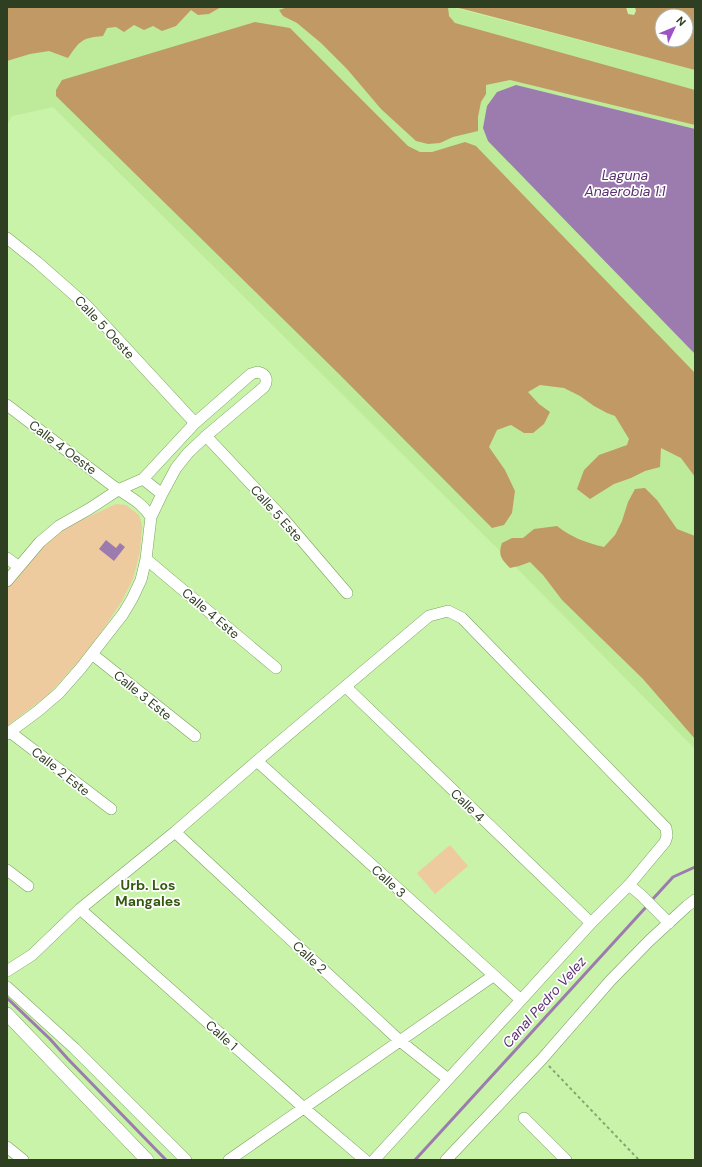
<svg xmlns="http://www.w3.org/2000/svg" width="702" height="1167" viewBox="0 0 702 1167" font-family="'DM Sans',sans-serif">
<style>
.built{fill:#bdeb9a}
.green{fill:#eecb9e}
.forest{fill:#c19965;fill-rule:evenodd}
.water{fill:#9c7caf}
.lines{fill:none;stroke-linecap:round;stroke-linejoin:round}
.stream{stroke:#9c7caf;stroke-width:3}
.minor-casing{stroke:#7ba25c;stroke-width:12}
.tertiary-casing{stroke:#7ba25c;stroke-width:14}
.path{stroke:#85a46e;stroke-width:2;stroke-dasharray:3 3;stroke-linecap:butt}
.minor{stroke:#fff;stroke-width:11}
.tertiary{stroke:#fff;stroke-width:13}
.labels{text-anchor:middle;stroke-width:3.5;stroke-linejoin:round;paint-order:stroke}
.street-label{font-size:13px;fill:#2f4022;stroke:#fff}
.water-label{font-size:14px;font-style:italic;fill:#5a3071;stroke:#fff}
.neighbourhood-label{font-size:14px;font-weight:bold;fill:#35580f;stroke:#fff}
</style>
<rect width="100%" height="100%" fill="#c8f3a9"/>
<path class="built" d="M7,7H451L695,70V749L496,547L53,107L12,116L7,125Z"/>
<path class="green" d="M116,504L126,505L139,515L142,525L140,552L133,579L122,601L102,631L77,663L65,676L49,694L7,726V588L41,547L61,530L77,522Z
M450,845L468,866L435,894L417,873Z"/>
<path class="forest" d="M7,7H221L209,14L198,15L191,10L176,26L162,31L153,26L144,30L134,25L124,32L116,27L107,28L103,36C81,38 80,41 68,58L49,51L30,54L7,61Z
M288,7H448L449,16L455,23L695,90V125L510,80L486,85V94L481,102L478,117V131L453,137L440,143L428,144L416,141L381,109L347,69L321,43L297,23L283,16L279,10Z
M453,7H626L628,14L634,15L636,11L635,7H695V70L463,9ZM662,16H686V40H662Z
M255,22L290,28L408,146L420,152H432L465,142L476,146L695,373V477L681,458L661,448L660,467L645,471L631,478L614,484L590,499L577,489L584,470L599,455L627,445L629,439L615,416L607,413L594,406L580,396L564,388L540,385L528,392L539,404L550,412L544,424L533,433H524L511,425L497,430L489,447L505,470L515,491L512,513L504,525L492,528L339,374L56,96V90L62,80Z
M645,488L657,500L677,529L695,536V739L643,679L562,600L543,575L530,562L519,566L510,568C501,559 498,555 502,543L512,538H523L534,529L557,526C573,538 584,542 604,547L615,535L622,521L628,502L635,489Z"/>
<path class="water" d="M516,85L695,129V354L488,141L483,128L487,106L497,92Z
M106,540L116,548L120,543L125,547L114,561L99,549Z"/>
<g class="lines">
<path class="stream" d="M651,901L673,877L695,867
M7,998L50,1039L67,1058L166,1160
M415,1160L647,906"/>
<defs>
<path id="minor" d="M7,238L37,262L87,306L195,423
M7,405C41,431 75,457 109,483C125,495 140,500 151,517
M206,436L282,517L347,593
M143,479L162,494
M7,558L19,567
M146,559L276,668
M7,581L40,542L59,526L89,509L118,490L143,479L195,423L251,374L258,372C267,374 268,381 264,387L206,436L188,453L176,468L162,494L151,517L146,559L141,580L132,599L123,614L81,668L59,693L38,711L7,734
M92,654L195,736
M346,687L591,923
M10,732L111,809
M257,761L521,1000
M175,832L400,1041L448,1079
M7,870L28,886
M629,885L641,895L669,923
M80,909L304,1108L365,1160
M7,971L32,955L80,909L175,832L257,761L429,616L448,611L462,618L666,828L667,836L665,842L629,885L591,923L521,1000L374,1160
M7,987L74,1048L186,1160
M524,1118L566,1160
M7,1147L23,1160
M229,1160L493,976
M446,1160L542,1059L610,981L649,941L687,906L695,900"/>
<path id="tertiary" d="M7,1014L147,1160"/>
</defs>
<use href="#minor" class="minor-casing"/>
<use href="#tertiary" class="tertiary-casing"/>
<path class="path" d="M549,1066L639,1160"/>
<use href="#minor" class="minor"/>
<use href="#tertiary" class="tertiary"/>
</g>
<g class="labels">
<g class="street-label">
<text transform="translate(105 327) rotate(47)" y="5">Calle 5 Oeste</text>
<text transform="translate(63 447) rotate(37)" y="5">Calle 4 Oeste</text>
<text transform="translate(277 513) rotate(48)" y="5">Calle 5 Este</text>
<text transform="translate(211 613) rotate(40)" y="5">Calle 4 Este</text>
<text transform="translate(143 695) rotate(39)" y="5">Calle 3 Este</text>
<text transform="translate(61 771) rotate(38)" y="5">Calle 2 Este</text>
<text transform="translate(468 805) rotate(44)" y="5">Calle 4</text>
<text transform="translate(389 881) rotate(42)" y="5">Calle 3</text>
<text transform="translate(310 957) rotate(43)" y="5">Calle 2</text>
<text transform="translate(222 1035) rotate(42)" y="5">Calle 1</text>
</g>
<g class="water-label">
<text x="625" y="180">Laguna<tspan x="625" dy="16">Anaerobia 1.1</tspan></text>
<text transform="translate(544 1002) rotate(-48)" y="5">Canal Pedro Velez</text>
</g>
<g class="neighbourhood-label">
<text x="148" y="890">Urb. Los<tspan x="148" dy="16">Mangales</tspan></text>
</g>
</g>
<rect width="702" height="1167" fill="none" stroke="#2f4022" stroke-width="16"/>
<g transform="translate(674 28) rotate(46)"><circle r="19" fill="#ffffff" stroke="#acb3a7"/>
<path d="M0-3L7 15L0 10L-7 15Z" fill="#9e53c5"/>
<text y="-6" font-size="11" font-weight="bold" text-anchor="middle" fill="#2f4022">N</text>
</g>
</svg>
